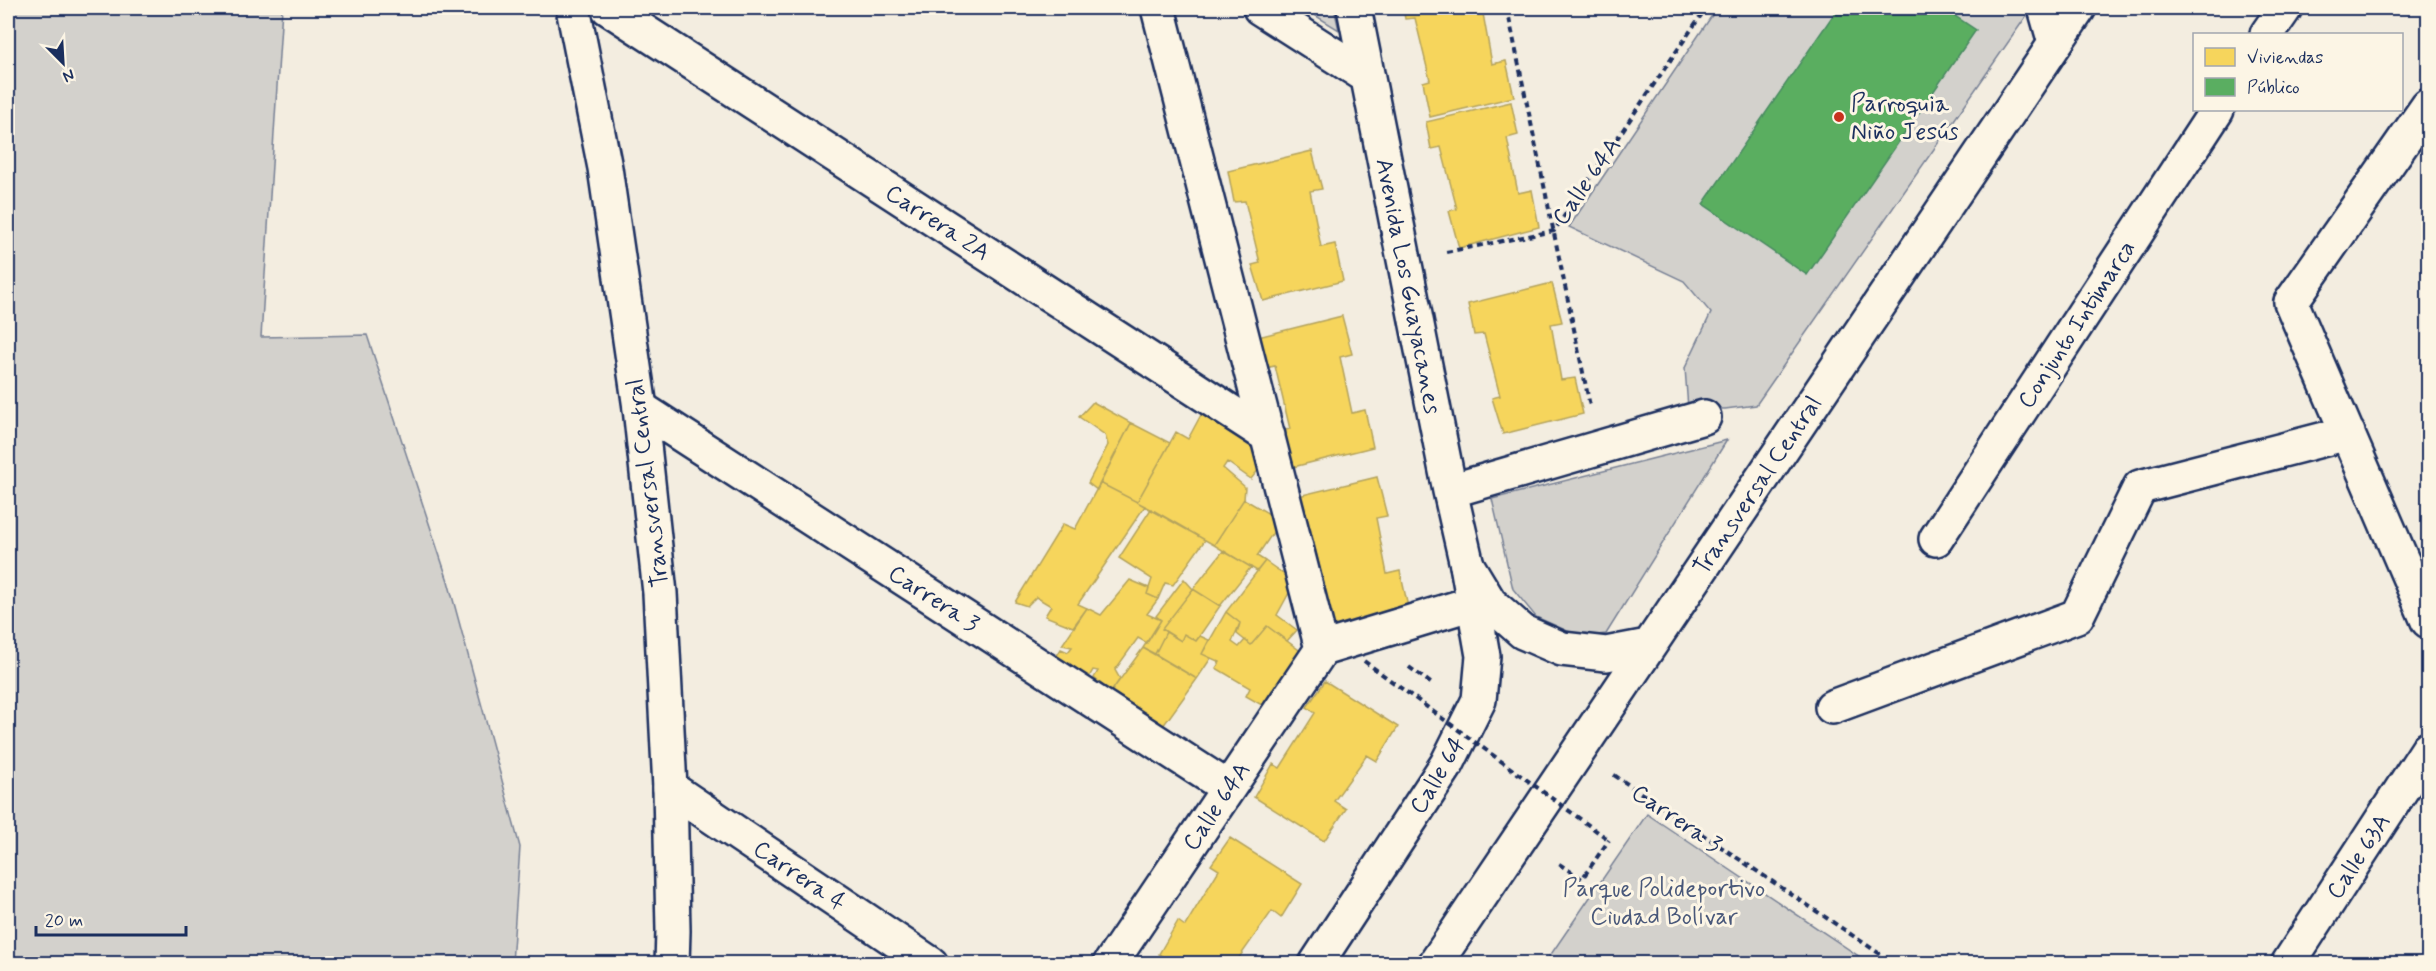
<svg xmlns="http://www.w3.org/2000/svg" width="2436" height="971" viewBox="0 0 2436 971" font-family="Mynerve,sans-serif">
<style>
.green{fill:#d3d1cc;stroke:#778095;stroke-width:1.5}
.homes{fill:#f6d55c;stroke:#b4a35d;stroke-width:1.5}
.public{fill:#5aae61;stroke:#478860;stroke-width:1.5}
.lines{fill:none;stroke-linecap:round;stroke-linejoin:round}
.minor-casing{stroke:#1b2f5e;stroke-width:38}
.major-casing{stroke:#1b2f5e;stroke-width:38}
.path{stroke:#1b2f5e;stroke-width:4;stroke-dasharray:6 4.5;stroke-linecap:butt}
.minor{stroke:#fcf5e5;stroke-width:33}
.major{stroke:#fcf5e5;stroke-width:33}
.path-bridge{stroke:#1b2f5e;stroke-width:4;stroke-dasharray:6 4.5;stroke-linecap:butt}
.poi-dot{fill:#c8321e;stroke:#fcf5e5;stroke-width:2}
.labels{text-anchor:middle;stroke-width:6;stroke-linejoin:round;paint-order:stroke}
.poi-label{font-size:24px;fill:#1b2f5e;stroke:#fcf5e5;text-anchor:start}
.street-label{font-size:24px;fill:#1b2f5e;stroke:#fcf5e5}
.park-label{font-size:24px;fill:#49587a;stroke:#fcf5e5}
</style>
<rect width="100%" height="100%" fill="#f3ede0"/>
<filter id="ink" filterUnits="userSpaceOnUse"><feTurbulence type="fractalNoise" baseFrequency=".0167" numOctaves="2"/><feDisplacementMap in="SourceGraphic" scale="12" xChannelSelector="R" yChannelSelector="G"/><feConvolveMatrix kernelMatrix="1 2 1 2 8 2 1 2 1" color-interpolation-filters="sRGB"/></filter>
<g filter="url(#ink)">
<path class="green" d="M8,8H282L261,337L367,335L448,581L520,847L512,963H8Z
M1303,8H1334L1339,30Z
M1717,8H2032L1756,405L1725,409L1688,408L1685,368L1711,313L1684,281L1569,227Z
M1727,440L1606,634L1581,637L1536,617L1513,589L1492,499Z
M1647,814L1869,963H1545Z"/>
<path class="homes" d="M1403,8H1484H1482L1492,64L1506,61L1514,97L1430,117L1423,82L1430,80L1415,18L1405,19Z
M1511,102L1518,135L1507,138L1518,193L1532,190L1539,227L1459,248L1449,211L1457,209L1441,147L1431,149L1426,122Z
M1312,151L1322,189L1310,191L1321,247L1335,244L1343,281L1263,301L1252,265L1260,263L1245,201L1234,202L1228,171Z
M1552,283L1562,322L1551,324L1561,380L1575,378L1583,414L1503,434L1492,398L1500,396L1484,334L1474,335L1468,304Z
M1342,316L1352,354L1340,357L1352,413L1365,410L1373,447L1293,467L1282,431L1290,429L1275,366L1265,368L1258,337Z
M1093,402L1131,423L1097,490L1088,483L1108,445L1105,435L1079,417Z
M1202,413L1268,458L1251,479L1227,462L1223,468L1245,487L1244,499L1214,545L1137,502L1176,432L1188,439Z
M1131,423L1170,443L1137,502L1100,483Z
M1377,477L1387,516L1376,518L1387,574L1400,571L1408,607L1329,628L1318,592L1325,590L1310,527L1300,529L1294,497Z
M1100,483L1145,506L1078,604L1087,608L1073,627L1045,616L1051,606L1036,597L1027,606L1015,602L1063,524L1075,529Z
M1244,499L1281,521L1257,556L1265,561L1257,571L1214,545Z
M1151,509L1205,540L1173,585L1165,583L1158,599L1147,594L1152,579L1119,558Z
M1223,551L1251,567L1220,606L1193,589Z
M1265,561L1295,582L1277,615L1297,630L1287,641L1267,626L1251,645L1237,634L1240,623L1226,612Z
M1184,579L1193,589L1162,629L1166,632L1155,654L1143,648L1161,620L1156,616Z
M1130,580L1149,588L1147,594L1158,599L1147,614L1161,620L1147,643L1138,638L1115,670L1120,679L1111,692L1094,678L1098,671L1093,670L1086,682L1053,662L1061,649L1068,652L1072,647L1062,645L1087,608L1101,615Z
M1193,589L1220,606L1196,641L1184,634L1181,641L1162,629Z
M1226,612L1240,623L1232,642L1239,647L1245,640L1251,645L1267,626L1303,653L1267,708L1246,696L1250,688L1216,668L1220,662L1202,654Z
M1166,632L1181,641L1184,634L1196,641L1200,636L1209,640L1202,654L1211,658L1197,679L1155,654Z
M1143,648L1197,679L1158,733L1108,696Z
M1325,681L1398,727L1377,761L1367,755L1334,801L1346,809L1324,841L1254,797L1273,764L1280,768L1315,713L1307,707Z
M1230,838L1302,884L1281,918L1272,911L1238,959L1245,964H1174L1159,954L1178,921L1185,926L1219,870L1211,865Z"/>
<path class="public" d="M1838,8H1943L1976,30L1807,275L1703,204Z"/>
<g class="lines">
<defs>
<path id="minor" d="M608,8L1268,436
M1158,8L1322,649
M1260,8L1368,77
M2045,8L2055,43
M2267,34L2285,8
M2428,106L2291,302L2428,621
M640,408L1228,788
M1450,491L1704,417
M1936,539L2217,110
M1322,649L1473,603
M1832,707L2077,616L2140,487L2348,433
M670,788L931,964
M1110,964L1322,649
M1316,964L1447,764L1479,700L1483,656L1467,565L1450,491L1354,8
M2288,964L2428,749"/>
<path id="major" d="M573,8L605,168L640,408L660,593L670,788L673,931L672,964
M1467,565L1490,603L1523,632L1562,649L1606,654L1648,646
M1435,964L2079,8"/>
</defs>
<use href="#minor" class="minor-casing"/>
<use href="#major" class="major-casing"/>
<path class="path" d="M1507,8L1590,406
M1446,252L1554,231L1706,8
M1409,667L1432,684
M1614,775L1895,964
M1559,864L1582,879L1609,840"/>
<use href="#minor" class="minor"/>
<use href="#major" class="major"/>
<path class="path-bridge" d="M1364,661L1609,840"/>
</g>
</g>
<circle class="poi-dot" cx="1839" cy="117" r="6"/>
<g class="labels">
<g class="poi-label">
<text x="1851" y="111">Parroquia<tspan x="1851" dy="28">Niño Jesús</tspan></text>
</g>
<g class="street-label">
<text transform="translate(1586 181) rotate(-55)" y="8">Calle 64A</text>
<text transform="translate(938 222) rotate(33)" y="8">Carrera 2A</text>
<text transform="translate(1409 286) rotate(79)" y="8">Avenida Los Guayacanes</text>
<text transform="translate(2076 324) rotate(-57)" y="8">Conjunto Intimarca</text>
<text transform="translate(647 483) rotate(-97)" y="8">Transversal Central</text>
<text transform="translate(1757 485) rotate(-56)" y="8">Transversal Central</text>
<text transform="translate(934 598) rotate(33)" y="8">Carrera 3</text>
<text transform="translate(1437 775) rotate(-59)" y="8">Calle 64</text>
<text transform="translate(1216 806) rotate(-56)" y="8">Calle 64A</text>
<text transform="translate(1677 818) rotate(34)" y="8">Carrera 3</text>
<text transform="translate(2358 856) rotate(-57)" y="8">Calle 63A</text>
<text transform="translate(800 875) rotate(34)" y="8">Carrera 4</text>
</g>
<g class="park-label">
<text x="1664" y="896">Parque Polideportivo<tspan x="1664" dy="28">Ciudad Bolívar</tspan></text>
</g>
</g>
<rect width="2436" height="971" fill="none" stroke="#fcf5e5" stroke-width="30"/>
<rect x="15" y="15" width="2406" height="941" fill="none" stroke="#1b2f5e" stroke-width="2" filter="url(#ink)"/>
<rect x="2193" y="33" width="210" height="78" fill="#fcf5e5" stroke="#a2a6af" stroke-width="1.5"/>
<rect x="2205" y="48" width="30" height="18" fill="#f6d55c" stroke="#a2a6af" stroke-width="1.5"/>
<text x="2247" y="63" font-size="18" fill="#1b2f5e">Viviendas</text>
<rect x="2205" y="78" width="30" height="18" fill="#5aae61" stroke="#a2a6af" stroke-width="1.5"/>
<text x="2247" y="93" font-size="18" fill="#1b2f5e">Público</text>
<g transform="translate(63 63) rotate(156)" stroke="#fcf5e5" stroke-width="4.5" paint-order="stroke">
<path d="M0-4.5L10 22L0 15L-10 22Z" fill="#1b2f5e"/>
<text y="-9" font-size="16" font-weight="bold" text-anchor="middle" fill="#1b2f5e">N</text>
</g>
<path d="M36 926v9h150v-9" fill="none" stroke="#1b2f5e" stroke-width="3"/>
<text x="45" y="926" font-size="18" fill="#1b2f5e" stroke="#fcf5e5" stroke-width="4.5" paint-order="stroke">20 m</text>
</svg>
